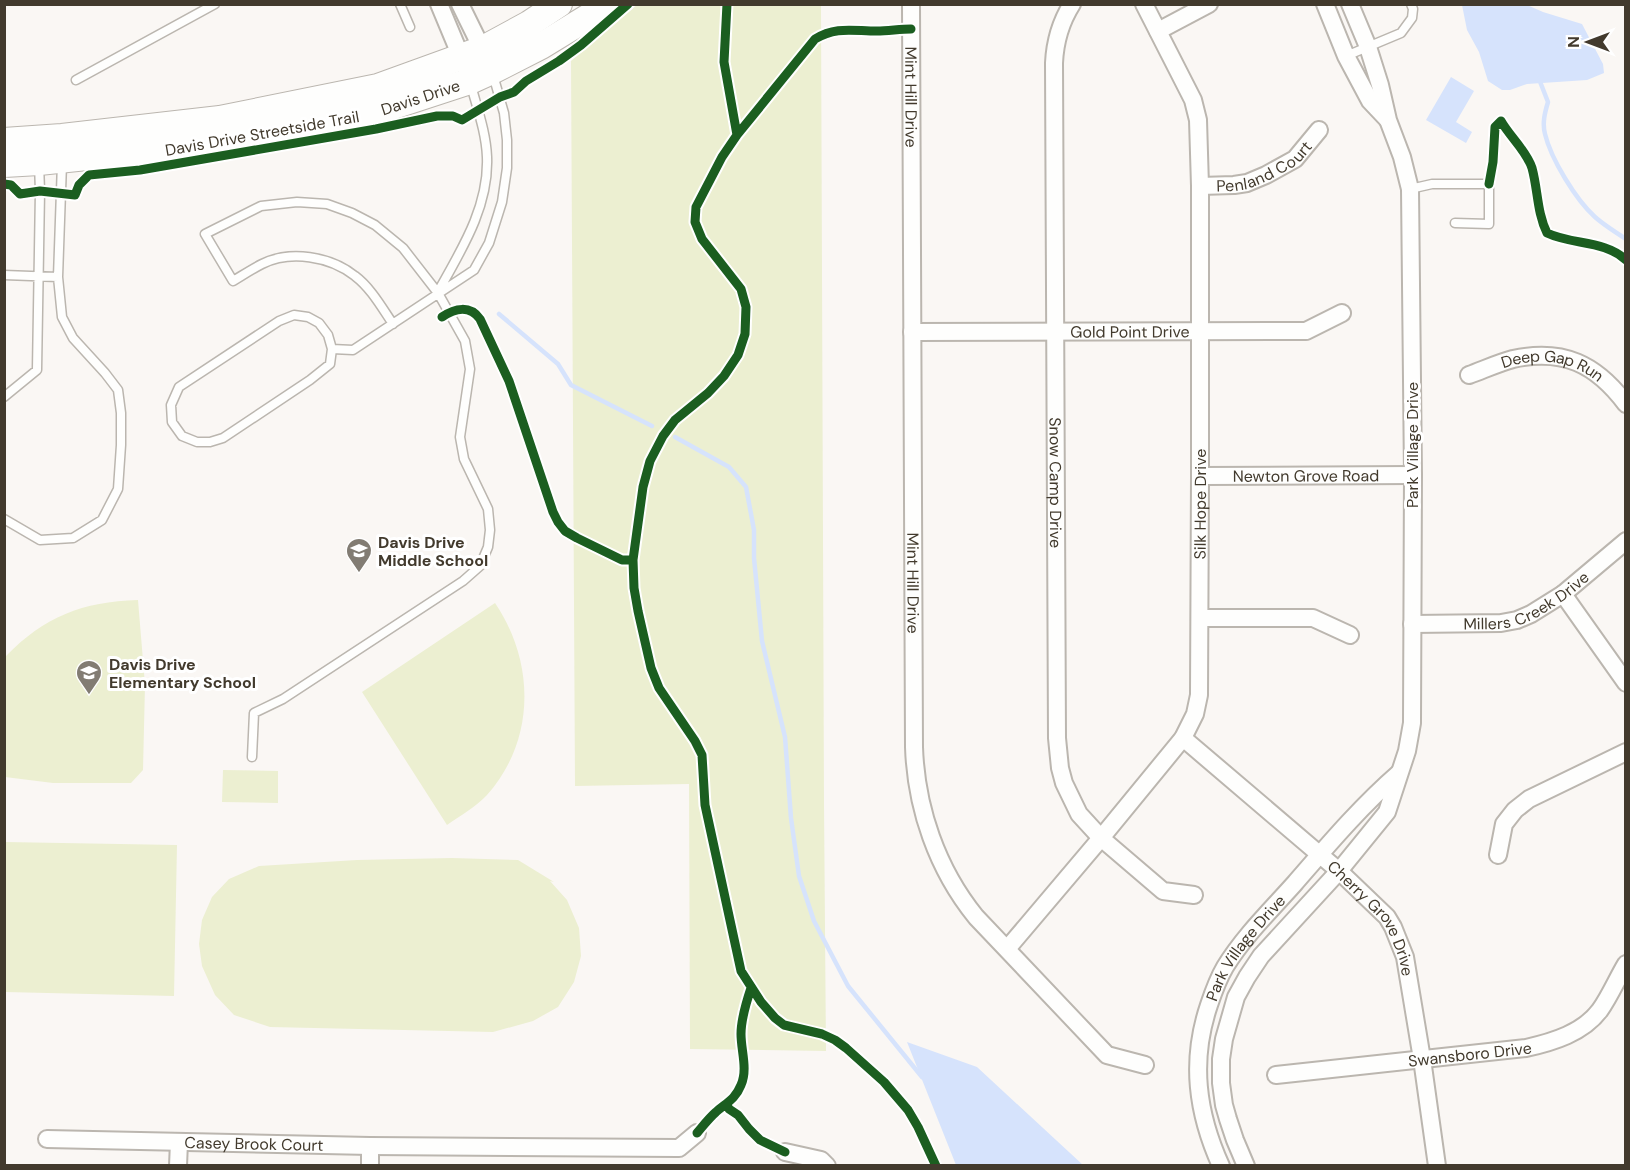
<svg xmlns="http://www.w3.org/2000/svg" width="1630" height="1170" viewBox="0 0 1630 1170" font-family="'DM Sans',sans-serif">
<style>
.green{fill:#ecefd1}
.water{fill:#d6e3fc}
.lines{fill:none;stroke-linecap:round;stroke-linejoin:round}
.stream{stroke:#d6e3fc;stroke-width:4.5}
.service-casing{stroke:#bbb6af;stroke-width:11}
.minor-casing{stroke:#bbb6af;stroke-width:20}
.primary-casing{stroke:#bbb6af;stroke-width:28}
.service{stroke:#fefefd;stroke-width:8}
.minor{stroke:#fefefd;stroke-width:16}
.primary{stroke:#fefefd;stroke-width:26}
.cycleway-casing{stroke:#fff;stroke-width:13}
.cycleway{stroke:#1b5e20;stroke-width:9}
.labels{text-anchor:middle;stroke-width:6;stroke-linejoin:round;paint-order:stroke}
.street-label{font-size:16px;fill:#423a2d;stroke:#fff}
.poi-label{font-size:16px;font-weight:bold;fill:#423a2d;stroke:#fff;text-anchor:start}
</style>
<rect width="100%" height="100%" fill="#faf7f4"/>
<path class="green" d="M638,4L821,5L824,803L826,1051L690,1049L689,784L575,786L571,61Z
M138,600L145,685L143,770L131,783H53L5,777V657C45,616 82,602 138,600Z
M495,603C535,662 536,740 487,795C477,806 460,816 447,825L362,692Z
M223,770L278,771V803L222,802Z
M5,842L177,845L174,996L5,992Z
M452,858L518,860L554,882L550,881L567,900L579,928L581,956L574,982L558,1007L533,1021L493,1032L270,1027L234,1015L215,995L202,966L199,944L202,920L212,897L229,879L259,866L357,860Z"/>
<path class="water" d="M1462,5H1527L1543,12L1582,24L1603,64L1604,73L1587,80L1527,84L1510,90H1502L1488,81L1479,52L1467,30Z
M1451,77L1474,91L1456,122L1472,132L1466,143L1426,120Z
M907,1042L977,1067L1083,1165H956Z"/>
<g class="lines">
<path class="stream" d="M1539,79L1548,102C1545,112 1542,123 1545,134C1551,159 1576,200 1595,217C1604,225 1615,232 1626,239
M499,314L558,364L571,385L652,426
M675,437L729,467L746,487L754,530V558L762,641L785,737L791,818L799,876L814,921L848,986L922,1077"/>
<defs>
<path id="service" d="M400,4L410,27
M1346,56L1401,33L1412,18L1413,9L1411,4
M76,80L215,4
M1410,189L1432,184H1489V224L1455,223
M4,275L58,277
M439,290C462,249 489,206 487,157C486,132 477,108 471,85
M294,315L308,317L319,323L328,335L332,349L330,364L310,380L223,438L210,442H197L182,436L172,422L171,405L179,387L279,321Z
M332,349L353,350L474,270L489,243L502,202L507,168V140L504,113L493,75
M4,397L37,370L40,191L39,164
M4,519L40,540L73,538L102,520L118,489L121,445V413L118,390L105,373L73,338L62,317L58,277L62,163
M252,757L254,713L283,699L463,581L480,566L488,547L490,530L488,509L464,459L460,437L470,369L465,341L438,293L403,248L375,225L352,213L327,204L297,202L261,206L205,234L233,281C243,275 252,269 262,264C290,250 330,256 355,276C371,288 382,308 393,324"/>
<g id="minor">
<path d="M439,4L464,64"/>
<path d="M460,4L486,57"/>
<path id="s1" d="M911,4L914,747C916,808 937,869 976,917L1107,1055L1145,1065"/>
<path id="s2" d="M1072,4C1060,23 1055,42 1054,63L1057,738L1060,768L1064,783L1079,814L1101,838L1163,891L1194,895"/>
<path d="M1325,4L1346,56L1370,101L1387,119"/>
<path d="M1158,31L1209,4"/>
<path id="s3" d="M1200,186L1234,185L1247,183L1266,175L1295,159L1319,130"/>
<path id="s4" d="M912,332L1306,331L1342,313"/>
<path id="s5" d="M1469,375C1483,370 1498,363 1513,359C1563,348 1596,364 1626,404"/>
<path id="s6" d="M1200,476L1413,475"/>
<path d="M1563,594L1626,683"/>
<path d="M1200,618H1313L1350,635"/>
<path id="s7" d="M1412,624L1501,623L1517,620L1531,614L1563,594L1626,541"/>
<path id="s8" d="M1183,738L1339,871L1387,917L1393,927L1405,957L1422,1059L1437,1166"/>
<path d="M1498,855L1504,824L1515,810L1529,799L1626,752"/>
<path id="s9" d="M1007,949L1101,838L1183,738L1195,714L1199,695L1200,476V186L1198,120L1193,100L1144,4"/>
<path id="s10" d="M1276,1075L1526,1048C1553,1042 1583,1033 1600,1010C1610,996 1617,979 1626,964"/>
<path id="s11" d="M47,1139L370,1146L679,1148L697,1133"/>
<path d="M370,1146V1166"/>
<path d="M785,1152L821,1160L827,1166"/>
<path d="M178,1166L179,1142"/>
<path id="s12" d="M1221,1166C1197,1113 1190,1061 1209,1005C1213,993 1218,979 1225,967C1244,936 1271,910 1295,883C1328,845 1361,806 1399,773"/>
<path d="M1246,1166L1235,1140L1228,1119L1224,1105L1221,1083V1059L1224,1039L1236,997L1247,977L1261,956L1339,871L1387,812L1407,751L1412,723L1413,475L1410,189L1402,157L1388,120L1380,85L1368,47L1350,4"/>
</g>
<g id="primary">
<path d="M4,141L62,137L220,119L378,87L483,49L529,24L559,4"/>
<path id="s13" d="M4,164L39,162L220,143L366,115L470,81L492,71L541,46L590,16L604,4"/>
</g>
</defs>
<use href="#service" class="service-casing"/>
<use href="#minor" class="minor-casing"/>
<use href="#primary" class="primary-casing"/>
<use href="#service" class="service"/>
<use href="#minor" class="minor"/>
<use href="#primary" class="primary"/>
<defs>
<path id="cycleway" d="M727,4L724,62L737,135L722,157L696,207L695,222L702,239L741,289L746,307L745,334L738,355L724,376L708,393L675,420L663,436L650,461L643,487L633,560L634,588L638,611L651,668L659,688L695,741L702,755L705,805L741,971L761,1002L775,1018L784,1025L822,1034L835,1040L846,1048L884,1082L908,1110L918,1127L936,1166
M737,135L815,39C836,26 853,31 877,31C888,31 900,29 911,29
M4,184L11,185L20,194L40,191L75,195L79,185L89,175L140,170L376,129L437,116H453L462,120L500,97L514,92L526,81L559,61L581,45L628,4
M1489,184L1493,162L1495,127L1501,121C1510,137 1526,150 1532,168C1538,190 1537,213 1547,233C1572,245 1605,240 1626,260
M442,317C455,308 470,305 480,319L509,381L553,512L558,522L565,531L577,538L622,560H633
M727,1105L729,1109L738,1115L749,1129L760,1140L785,1152
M697,1133C703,1126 709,1118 716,1112C726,1103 735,1100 741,1085C748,1069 741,1051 741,1034C741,1019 746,1003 751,988"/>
</defs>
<use href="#cycleway" class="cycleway-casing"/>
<use href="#cycleway" class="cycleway"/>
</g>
<defs>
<symbol id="school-pin" viewBox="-11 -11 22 30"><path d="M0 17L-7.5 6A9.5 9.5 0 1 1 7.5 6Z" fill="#827c73" stroke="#fff"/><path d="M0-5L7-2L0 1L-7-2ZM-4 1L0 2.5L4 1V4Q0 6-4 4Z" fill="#fff"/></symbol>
</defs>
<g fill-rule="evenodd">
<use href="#school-pin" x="344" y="536" width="30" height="40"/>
<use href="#school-pin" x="74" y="658" width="30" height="40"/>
</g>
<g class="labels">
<g class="street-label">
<text dy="6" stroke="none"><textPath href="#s13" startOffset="423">Davis Drive</textPath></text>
<text dy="6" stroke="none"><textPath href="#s1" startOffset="93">Mint Hill Drive</textPath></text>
<text transform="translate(262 133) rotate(-10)" y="6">Davis Drive Streetside Trail</text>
<text dy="6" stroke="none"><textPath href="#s3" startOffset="69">Penland Court</textPath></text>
<text dy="6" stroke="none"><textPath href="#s4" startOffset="218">Gold Point Drive</textPath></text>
<text dy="6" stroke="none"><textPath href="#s5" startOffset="88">Deep Gap Run</textPath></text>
<text transform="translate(1412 445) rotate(-90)" y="6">Park Village Drive</text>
<text dy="6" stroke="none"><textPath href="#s6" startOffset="106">Newton Grove Road</textPath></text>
<text dy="6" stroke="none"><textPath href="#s2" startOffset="482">Snow Camp Drive</textPath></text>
<text dy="6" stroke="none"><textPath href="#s9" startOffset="512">Silk Hope Drive</textPath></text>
<text dy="6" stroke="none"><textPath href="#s1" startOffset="579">Mint Hill Drive</textPath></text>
<text dy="6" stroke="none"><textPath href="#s7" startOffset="120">Millers Creek Drive</textPath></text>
<text dy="6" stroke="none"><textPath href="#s8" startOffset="264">Cherry Grove Drive</textPath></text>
<text dy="6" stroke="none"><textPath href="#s12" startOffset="234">Park Village Drive</textPath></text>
<text dy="6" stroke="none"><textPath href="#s10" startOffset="195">Swansboro Drive</textPath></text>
<text dy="6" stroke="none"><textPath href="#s11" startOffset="207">Casey Brook Court</textPath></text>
</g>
<g class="poi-label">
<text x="378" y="548">Davis Drive<tspan x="378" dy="18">Middle School</tspan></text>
<text x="109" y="670">Davis Drive<tspan x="109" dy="18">Elementary School</tspan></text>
</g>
</g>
<rect width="1630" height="1170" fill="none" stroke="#423a2d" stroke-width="12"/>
<g transform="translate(1588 42) rotate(270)" stroke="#ffffff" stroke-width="4.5" paint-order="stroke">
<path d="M0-4.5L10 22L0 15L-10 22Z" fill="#423a2d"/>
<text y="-9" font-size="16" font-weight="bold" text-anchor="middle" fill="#423a2d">N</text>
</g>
</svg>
